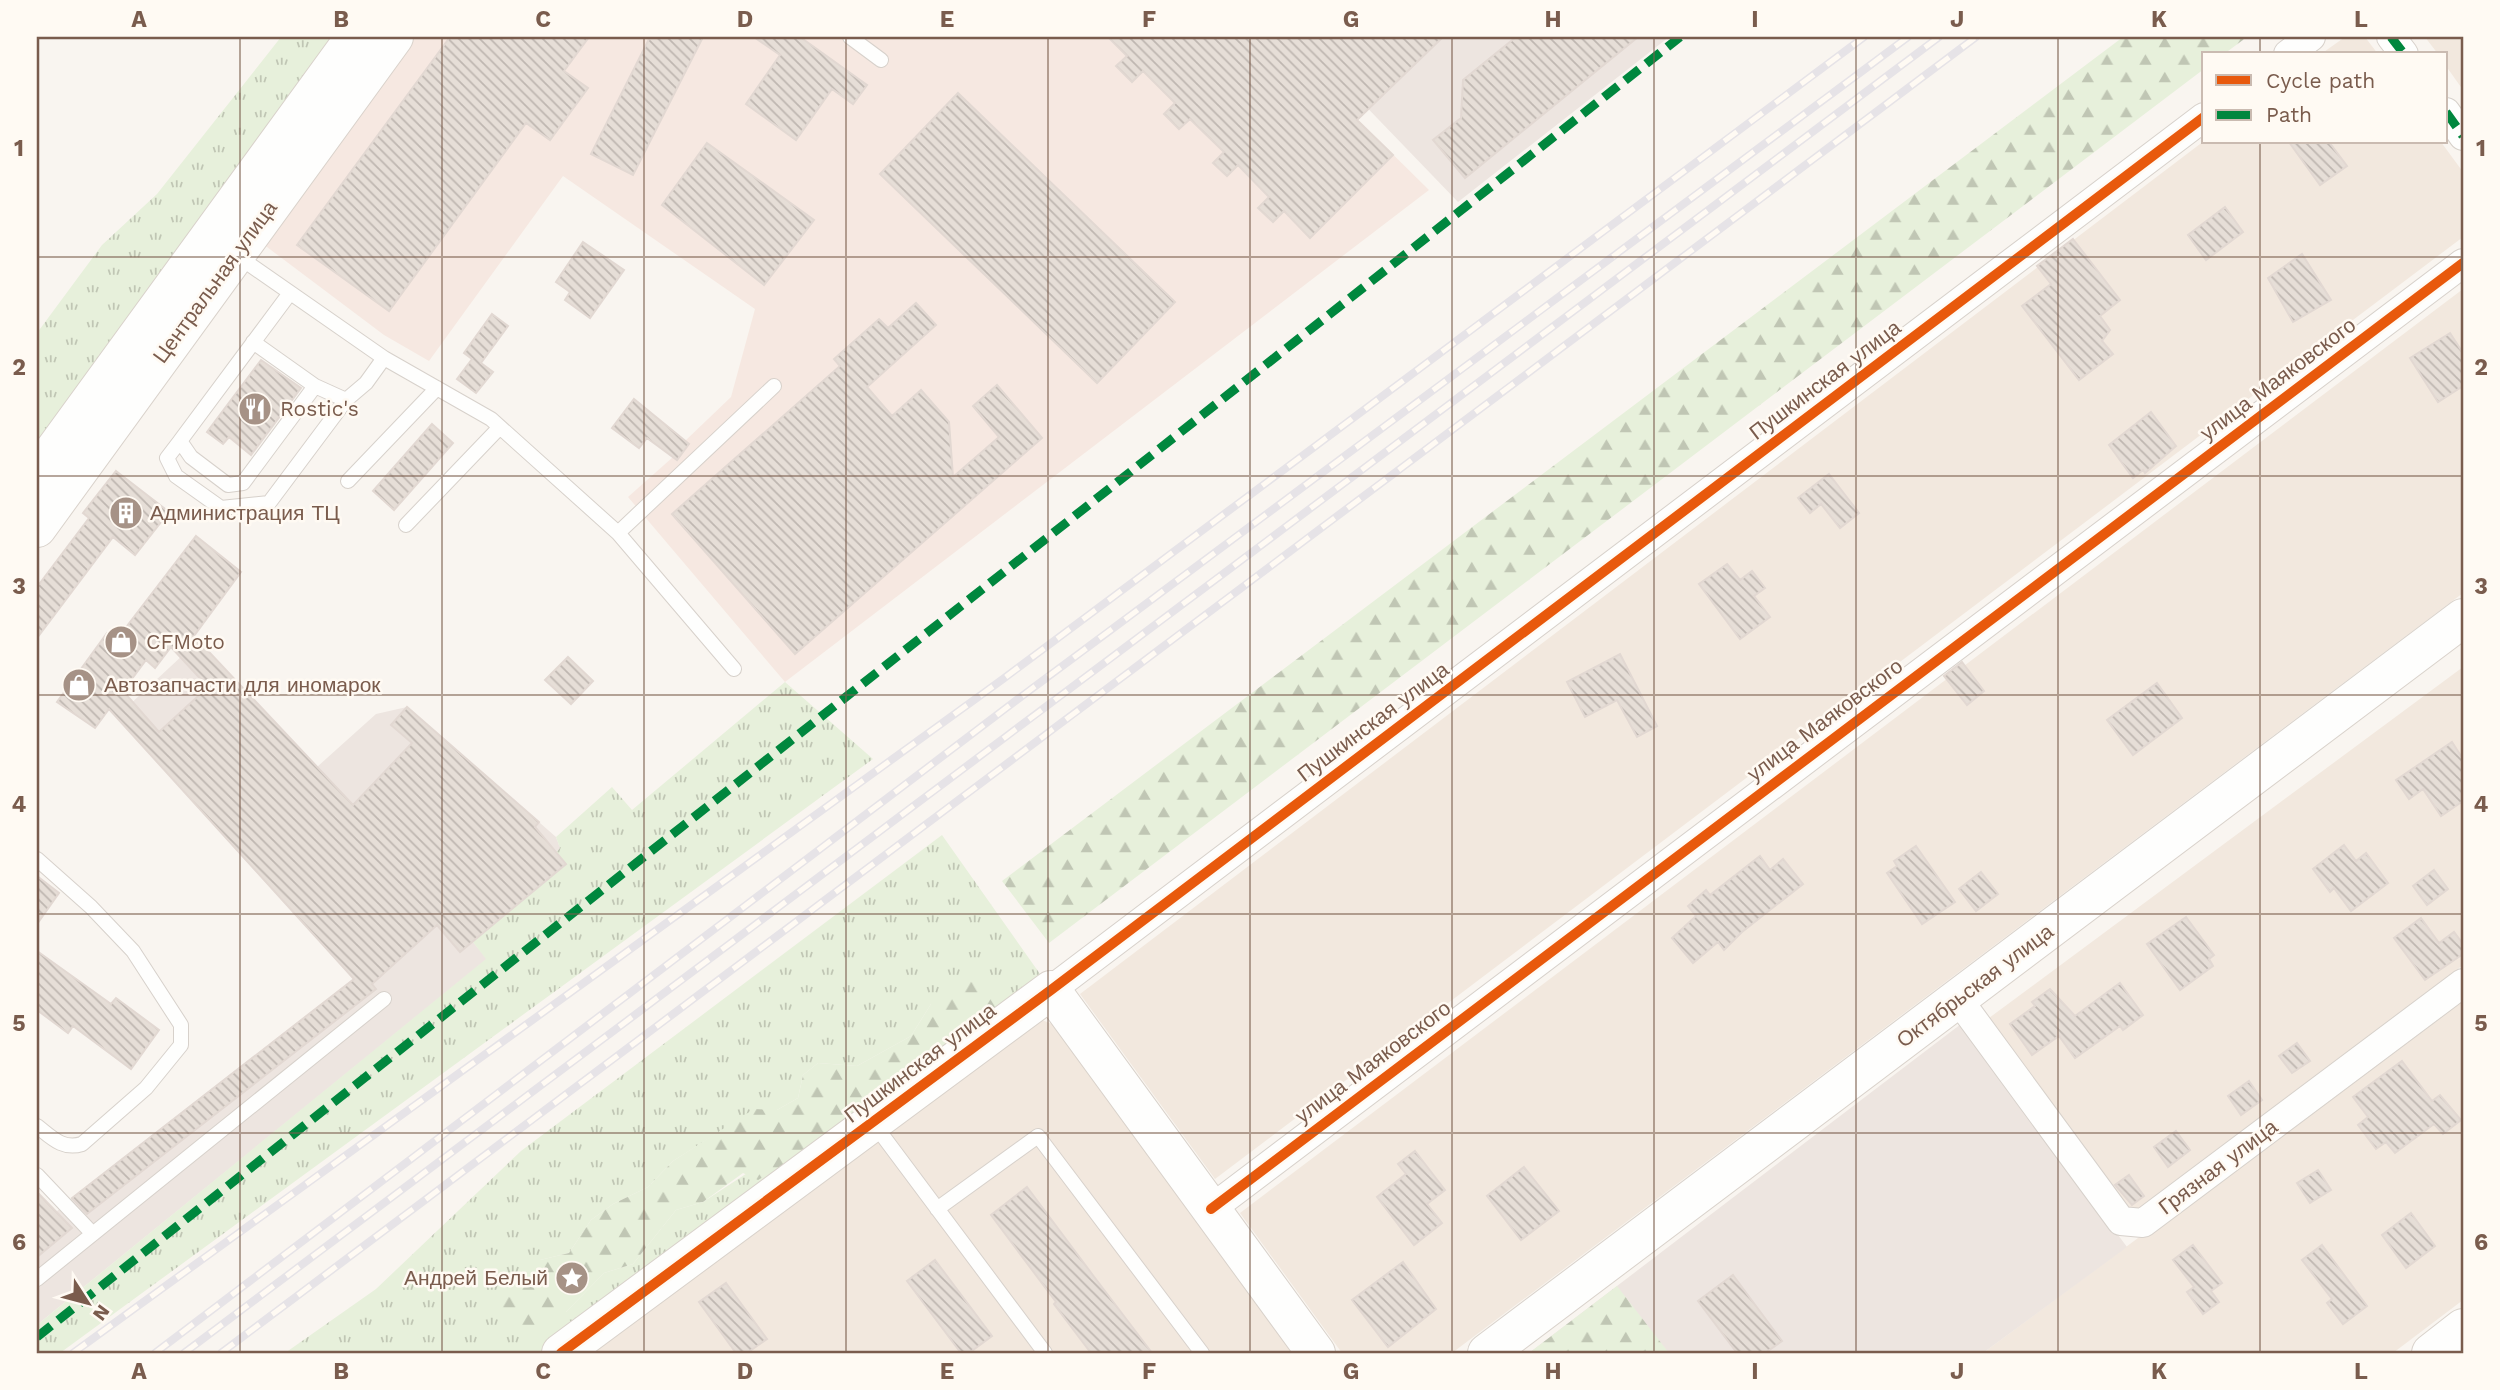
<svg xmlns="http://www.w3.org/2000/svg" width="2500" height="1390" viewBox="0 0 2500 1390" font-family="'Work Sans',sans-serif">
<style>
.residential{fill:#f2e8de}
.commercial{fill:#f6e8e1}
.industrial{fill:#ede5e0}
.grass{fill:url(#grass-tufts);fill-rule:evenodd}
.forest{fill:url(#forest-firs)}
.building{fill:url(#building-back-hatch);stroke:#e2d8d2;stroke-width:2;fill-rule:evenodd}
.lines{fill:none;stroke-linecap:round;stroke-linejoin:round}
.lane-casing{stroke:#d7d1cb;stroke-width:16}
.street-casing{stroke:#d7d1cb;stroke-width:30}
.secondary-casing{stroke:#d9d2cb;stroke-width:40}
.lane{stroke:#fefefd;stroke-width:14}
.street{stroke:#fefefd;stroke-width:28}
.secondary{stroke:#fefefd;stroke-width:38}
.rail-casing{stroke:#e6e3e7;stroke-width:8}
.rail{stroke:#fffaf3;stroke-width:5;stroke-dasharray:16;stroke-linecap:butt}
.quiet{stroke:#00873e;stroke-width:9;stroke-dasharray:18 9;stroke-linecap:butt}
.cycleway-casing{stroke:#fffaf3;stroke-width:15}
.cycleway{stroke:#e8590c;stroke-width:10}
.grid{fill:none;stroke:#7a5c4d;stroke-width:2;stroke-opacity:0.55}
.labels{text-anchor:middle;stroke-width:5;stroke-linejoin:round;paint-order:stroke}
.street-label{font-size:21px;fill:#7a5c4d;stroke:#fffaf3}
.poi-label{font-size:21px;fill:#7a5c4d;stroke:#fffaf3;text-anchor:start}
.neatline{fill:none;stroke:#7a5c4d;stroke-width:2.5}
.grid-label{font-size:23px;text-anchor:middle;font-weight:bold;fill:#7a5c4d}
</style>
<defs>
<pattern id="grass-tufts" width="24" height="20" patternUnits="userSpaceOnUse" patternTransform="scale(1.75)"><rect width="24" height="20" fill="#e7f0db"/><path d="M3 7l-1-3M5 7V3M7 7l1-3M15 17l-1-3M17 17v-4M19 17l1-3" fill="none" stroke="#c0c6b4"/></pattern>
<pattern id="forest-firs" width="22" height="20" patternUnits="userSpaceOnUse" patternTransform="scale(1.75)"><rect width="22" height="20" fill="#e7f0db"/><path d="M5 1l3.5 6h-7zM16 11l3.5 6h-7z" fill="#c0c6b4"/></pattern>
<pattern id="building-back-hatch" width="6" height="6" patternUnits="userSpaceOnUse" patternTransform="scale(1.75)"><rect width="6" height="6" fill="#e6ded7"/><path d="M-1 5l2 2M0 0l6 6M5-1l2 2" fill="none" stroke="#bfb7b1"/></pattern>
</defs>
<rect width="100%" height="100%" fill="#f9f5f0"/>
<path class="residential" d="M2345,37H2365L2378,54H2321Z
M2425,37H2463V90L2446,66V54H2438Z
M2204,141L2441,142L2463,172V237L1215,1179L1080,994Z
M2463,289V593L1452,1353H1342L1240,1213Z
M2463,667V965L2139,1209L2126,1207L1989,1018Z
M2463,997V1300L2393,1353H1983Z
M1042,1020L1057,1026L1300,1353H582Z"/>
<path class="commercial" d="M415,37H1274L1429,190L785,682L628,497L673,457L677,460L689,444L685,441L731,397L755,309L563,176L429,361L384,335L263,244Z"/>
<path class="industrial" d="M1299,37H1669L1458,202Z
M198,641L317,767L376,714L407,707L556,837L566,864L473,942L487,959L37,1325V1229L75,1195L353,979L122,724L127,719V707Z
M1961,1024L2127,1247L1983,1353H1529Z"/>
<path class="grass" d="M281,37H347L37,463V333L102,245L157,194Z
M785,682L873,759L60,1353H37V1325L486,959L473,942L565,864L556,853L560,848L556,837L612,787L632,810Z
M942,835L1045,981L542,1353H285L376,1289L521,1151ZM931,1004L1003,1005L703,1202L676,1210L633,1264L604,1273L566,1312L540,1260L569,1253L591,1220L613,1204L648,1187L673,1161L754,1110H777L798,1098L803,1075L818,1063L857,1066L911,1036Z"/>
<path class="forest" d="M2123,37H2247L2224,54H2204V69L1049,943L1002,881Z
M978,974L999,984L1003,1004L785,1164L758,1180L743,1173L703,1202L676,1210L633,1264L604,1273L566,1312L522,1334L499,1318L504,1292L540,1260L569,1253L591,1220L613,1204L648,1187L673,1161L754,1109L777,1110L798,1098L803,1075L818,1063L857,1066L911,1036L931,1004Z
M1617,1286L1669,1353H1529Z"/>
<path class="building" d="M450,37H589L564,71L588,88L550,140L526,123L389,311L297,245Z
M650,37H703L633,175L591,154Z
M754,37H800L867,85L853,104L832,89L796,140L746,104L780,55Z
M1108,37H1443L1357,120L1393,155L1310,238L1284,211L1273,222L1258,208L1269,197L1238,165L1227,176L1213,163L1224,152L1190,119L1179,129L1164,114L1175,103L1143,71L1132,82L1116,66L1127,56Z
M1516,37H1638L1465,178L1433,140L1461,118L1463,80Z
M958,93L1175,302L1097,383L880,174Z
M2289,142H2329L2347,166L2320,185Z
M707,143L814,220L764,285L662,205Z
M2225,207L2243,232L2206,260L2188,235Z
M2073,239L2120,300L2100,316L2110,330L2102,341L2113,354L2079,380L2022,306L2051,284L2037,266Z
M583,242L624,270L590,318L565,300L570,292L556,282Z
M2302,254L2331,300L2293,322L2268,278Z
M916,303L936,325L867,387L892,416L921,390L949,422L953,477L999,437L973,406L997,385L1042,438L795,654L672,514L840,366L834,359L879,319L888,328Z
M492,314L508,326L481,363L493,372L476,393L457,379L472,359L464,353Z
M2450,333L2463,353V386L2438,402L2410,358Z
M261,360L301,388L251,455L229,437L223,444L207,432Z
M634,399L689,444L677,460L647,438L639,448L612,428Z
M2151,412L2176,446L2145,473L2143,470L2133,478L2109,445Z
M432,424L453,443L394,510L373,491Z
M116,471L169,512L135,555L113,537L37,638V587L89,518L83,513Z
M1829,474L1859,513L1840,528L1821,504L1810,513L1798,498Z
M196,536L241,572L194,636L353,805L412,743L391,725L407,707L539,822L535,827L566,864L460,952L437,925L372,984L376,989L87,1214L72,1198L354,979L109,709L95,728L57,702L107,633L117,639ZM171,647L208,687L159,732L123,691L146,660L155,668Z
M1727,564L1740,580L1752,571L1765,588L1754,596L1770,617L1740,639L1699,584Z
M1620,654L1657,726L1637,737L1617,700L1585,717L1567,682Z
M568,657L593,681L571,704L545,680Z
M1962,662L1984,691L1967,705L1944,676Z
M2157,683L2182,718L2133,755L2107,720Z
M2452,742L2463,759V801L2441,816L2423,789L2409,799L2396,780Z
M2344,845L2356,861L2366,853L2388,883L2351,911L2334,888L2330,892L2313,869Z
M1916,846L1955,902L1922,924L1887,873L1897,866L1894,861Z
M1760,856L1770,870L1783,859L1803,884L1742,932L1724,950L1718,942L1693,963L1672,938L1696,916L1688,906L1706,890L1710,895Z
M2434,870L2448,889L2427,905L2413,886Z
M1981,872L1998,894L1976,911L1959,889Z
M37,876L59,893L37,924Z
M2186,917L2214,955L2209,959L2213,966L2180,990L2147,944Z
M2421,918L2439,943L2454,932L2463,944V954L2425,980L2394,938Z
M37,951L111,1004L116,998L159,1030L131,1069L73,1026L68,1033L37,1010Z
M2120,983L2143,1015L2123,1030L2120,1026L2075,1058L2059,1036L2032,1055L2010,1024L2035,1006L2032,1002L2050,989L2075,1016Z
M2297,1043L2310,1061L2292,1073L2279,1056Z
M2402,1061L2432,1101L2440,1095L2461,1120L2443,1134L2434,1124L2395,1153L2386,1142L2376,1149L2358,1125L2368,1117L2353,1097Z
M2249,1081L2262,1100L2241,1115L2228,1096Z
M2176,1131L2190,1150L2168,1167L2154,1147Z
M1415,1151L1445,1190L1427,1204L1442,1223L1414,1245L1377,1197L1406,1174L1398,1164Z
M1524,1167L1559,1211L1521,1240L1487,1196Z
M2318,1170L2331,1190L2310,1203L2297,1183Z
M2129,1175L2144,1196L2132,1205L2115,1185Z
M1027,1187L1092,1274L1152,1353H1091L1054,1304L1056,1302L991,1215Z
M37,1192L72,1228L37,1257Z
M2411,1213L2435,1246L2406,1268L2382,1235Z
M2193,1245L2222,1283L2211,1291L2219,1302L2203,1314L2187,1292L2194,1287L2173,1260Z
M2322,1245L2367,1306L2343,1324L2327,1303L2332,1299L2302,1260Z
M935,1260L992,1336L969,1353H961L907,1281Z
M1403,1262L1436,1309L1388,1347L1352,1300Z
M1733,1275L1782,1341L1765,1353H1737L1698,1301Z
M726,1283L767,1339L747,1353H736L699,1302Z"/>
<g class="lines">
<defs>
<path id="lane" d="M850,37L881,60
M236,255L384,358L491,419L618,533L734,669
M290,293L180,441L191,457L228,485L243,483L315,386L346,400L366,383L384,358
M253,342L315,386
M180,441L167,458L176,476L221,508L269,503L346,400
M348,481L437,388
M406,525L500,427
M618,533L774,386
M37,859L91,907L133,951L181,1025V1045L146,1088L82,1144C63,1150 52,1138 37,1126
M874,1124L1045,1353
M37,1175L92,1233
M937,1209L1038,1136L1202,1353
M37,1279L384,999"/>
<path id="street" d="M2391,37L2404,54
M2288,54L2311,37
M2446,112L2463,136
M1051,990L2204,117
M1958,999L2121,1221L2143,1223L2463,983
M1211,1209L2463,263"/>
<path id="secondary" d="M37,474L355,37
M37,528L394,37
M561,1353L1051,990L1316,1353
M1487,1353L2463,618
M2431,1353L2463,1328"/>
</defs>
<use href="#lane" class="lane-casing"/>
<use href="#street" class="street-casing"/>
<use href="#secondary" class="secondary-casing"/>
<use href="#lane" class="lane"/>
<use href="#street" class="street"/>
<use href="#secondary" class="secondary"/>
<defs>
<path id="rail" d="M73,1353L1003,679L1864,37
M155,1353L1018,699L1908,37
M184,1353L1939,37
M221,1353L1976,37"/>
</defs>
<use href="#rail" class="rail-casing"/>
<use href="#rail" class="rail"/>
<path class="quiet" d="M2391,37L2404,54
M2446,112L2463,136
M37,1337L1680,37"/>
<defs>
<path id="cycleway" d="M1211,1209L2463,263
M561,1353L1051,990L2204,117"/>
</defs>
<use href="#cycleway" class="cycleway-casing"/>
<use href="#cycleway" class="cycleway"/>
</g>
<path class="grid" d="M240,37V1353M442,37V1353M644,37V1353M846,37V1353M1048,37V1353M1250,37V1353M1452,37V1353M1654,37V1353M1856,37V1353M2058,37V1353M2260,37V54M2260,142V1353M37,257H2463M37,476H2463M37,695H2463M37,914H2463M37,1133H2463"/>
<defs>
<symbol id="restaurant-disc" viewBox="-11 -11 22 22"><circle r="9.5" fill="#a69286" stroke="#fffaf3"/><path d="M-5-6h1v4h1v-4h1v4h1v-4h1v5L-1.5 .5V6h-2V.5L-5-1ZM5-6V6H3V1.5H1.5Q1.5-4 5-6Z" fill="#fff"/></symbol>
<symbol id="building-disc" viewBox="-11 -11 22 22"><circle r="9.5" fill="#a69286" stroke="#fffaf3"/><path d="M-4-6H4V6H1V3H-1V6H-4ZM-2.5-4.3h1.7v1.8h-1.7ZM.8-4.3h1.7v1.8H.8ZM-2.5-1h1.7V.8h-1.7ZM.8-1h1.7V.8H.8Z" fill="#fff"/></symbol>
<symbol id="shop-disc" viewBox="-11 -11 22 22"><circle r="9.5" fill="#a69286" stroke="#fffaf3"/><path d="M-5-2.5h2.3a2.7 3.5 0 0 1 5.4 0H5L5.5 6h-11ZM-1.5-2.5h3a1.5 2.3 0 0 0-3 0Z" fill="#fff"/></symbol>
<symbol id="sight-disc" viewBox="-11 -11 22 22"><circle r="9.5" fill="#a69286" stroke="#fffaf3"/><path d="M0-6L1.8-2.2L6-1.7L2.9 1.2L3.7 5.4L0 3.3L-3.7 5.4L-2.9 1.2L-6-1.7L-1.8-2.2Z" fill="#fff"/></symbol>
</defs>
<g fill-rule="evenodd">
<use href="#restaurant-disc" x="236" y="390" width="38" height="38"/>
<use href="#building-disc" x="107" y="494" width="38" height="38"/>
<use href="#shop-disc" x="102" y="623" width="38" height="38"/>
<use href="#shop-disc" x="60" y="666" width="38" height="38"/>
<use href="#sight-disc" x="553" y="1259" width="38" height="38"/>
</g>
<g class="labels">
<g class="street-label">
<text transform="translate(215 282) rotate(-54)" y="7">Центральная улица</text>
<text transform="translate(2278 379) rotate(-37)" y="7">улица Маяковского</text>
<text transform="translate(1825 380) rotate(-37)" y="7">Пушкинская улица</text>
<text transform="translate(1825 720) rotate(-37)" y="7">улица Маяковского</text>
<text transform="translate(1373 722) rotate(-37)" y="7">Пушкинская улица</text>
<text transform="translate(1975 986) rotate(-37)" y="7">Октябрьская улица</text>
<text transform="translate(1373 1062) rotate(-37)" y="7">улица Маяковского</text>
<text transform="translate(920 1063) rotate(-37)" y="7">Пушкинская улица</text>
<text transform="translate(2218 1167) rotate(-37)" y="7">Грязная улица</text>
</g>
<g class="poi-label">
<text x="280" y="416">Rostic's</text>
<text x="150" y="520">Администрация ТЦ</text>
<text x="146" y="649">CFMoto</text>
<text x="104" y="692">Автозапчасти для иномарок</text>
<text x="548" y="1285" text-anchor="end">Андрей Белый</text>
</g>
</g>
<rect width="2500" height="1390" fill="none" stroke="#fffaf3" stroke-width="77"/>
<rect x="2202" y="52" width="245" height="91" fill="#fffaf3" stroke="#cabbb1" stroke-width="2"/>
<rect x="2216" y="75" width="35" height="10" fill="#e8590c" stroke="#cabbb1" stroke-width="2"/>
<text x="2266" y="88" font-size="21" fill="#7a5c4d">Cycle path</text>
<rect x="2216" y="110" width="35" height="10" fill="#00873e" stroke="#cabbb1" stroke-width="2"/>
<text x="2266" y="122" font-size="21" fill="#7a5c4d">Path</text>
<g transform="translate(88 1303) rotate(126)" stroke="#fffaf3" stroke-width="5" paint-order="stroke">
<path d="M0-5L12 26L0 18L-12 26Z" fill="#7a5c4d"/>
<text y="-10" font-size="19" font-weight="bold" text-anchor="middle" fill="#7a5c4d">N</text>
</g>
<rect x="38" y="38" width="2424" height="1314" class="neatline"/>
<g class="grid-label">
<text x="139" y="27">A</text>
<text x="341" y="27">B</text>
<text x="543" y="27">C</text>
<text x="745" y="27">D</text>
<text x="947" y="27">E</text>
<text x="1149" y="27">F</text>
<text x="1351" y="27">G</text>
<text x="1553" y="27">H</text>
<text x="1755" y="27">I</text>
<text x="1957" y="27">J</text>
<text x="2159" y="27">K</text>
<text x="2361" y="27">L</text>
<text x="19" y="156">1</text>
<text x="2481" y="156">1</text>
<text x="19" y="375">2</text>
<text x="2481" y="375">2</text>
<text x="19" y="594">3</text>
<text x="2481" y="594">3</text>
<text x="19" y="812">4</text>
<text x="2481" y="812">4</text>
<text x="19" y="1031">5</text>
<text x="2481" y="1031">5</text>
<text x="19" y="1250">6</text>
<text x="2481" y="1250">6</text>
<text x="139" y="1379">A</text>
<text x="341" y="1379">B</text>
<text x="543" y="1379">C</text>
<text x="745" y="1379">D</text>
<text x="947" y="1379">E</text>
<text x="1149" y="1379">F</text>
<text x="1351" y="1379">G</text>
<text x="1553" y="1379">H</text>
<text x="1755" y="1379">I</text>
<text x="1957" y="1379">J</text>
<text x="2159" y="1379">K</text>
<text x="2361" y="1379">L</text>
</g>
</svg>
